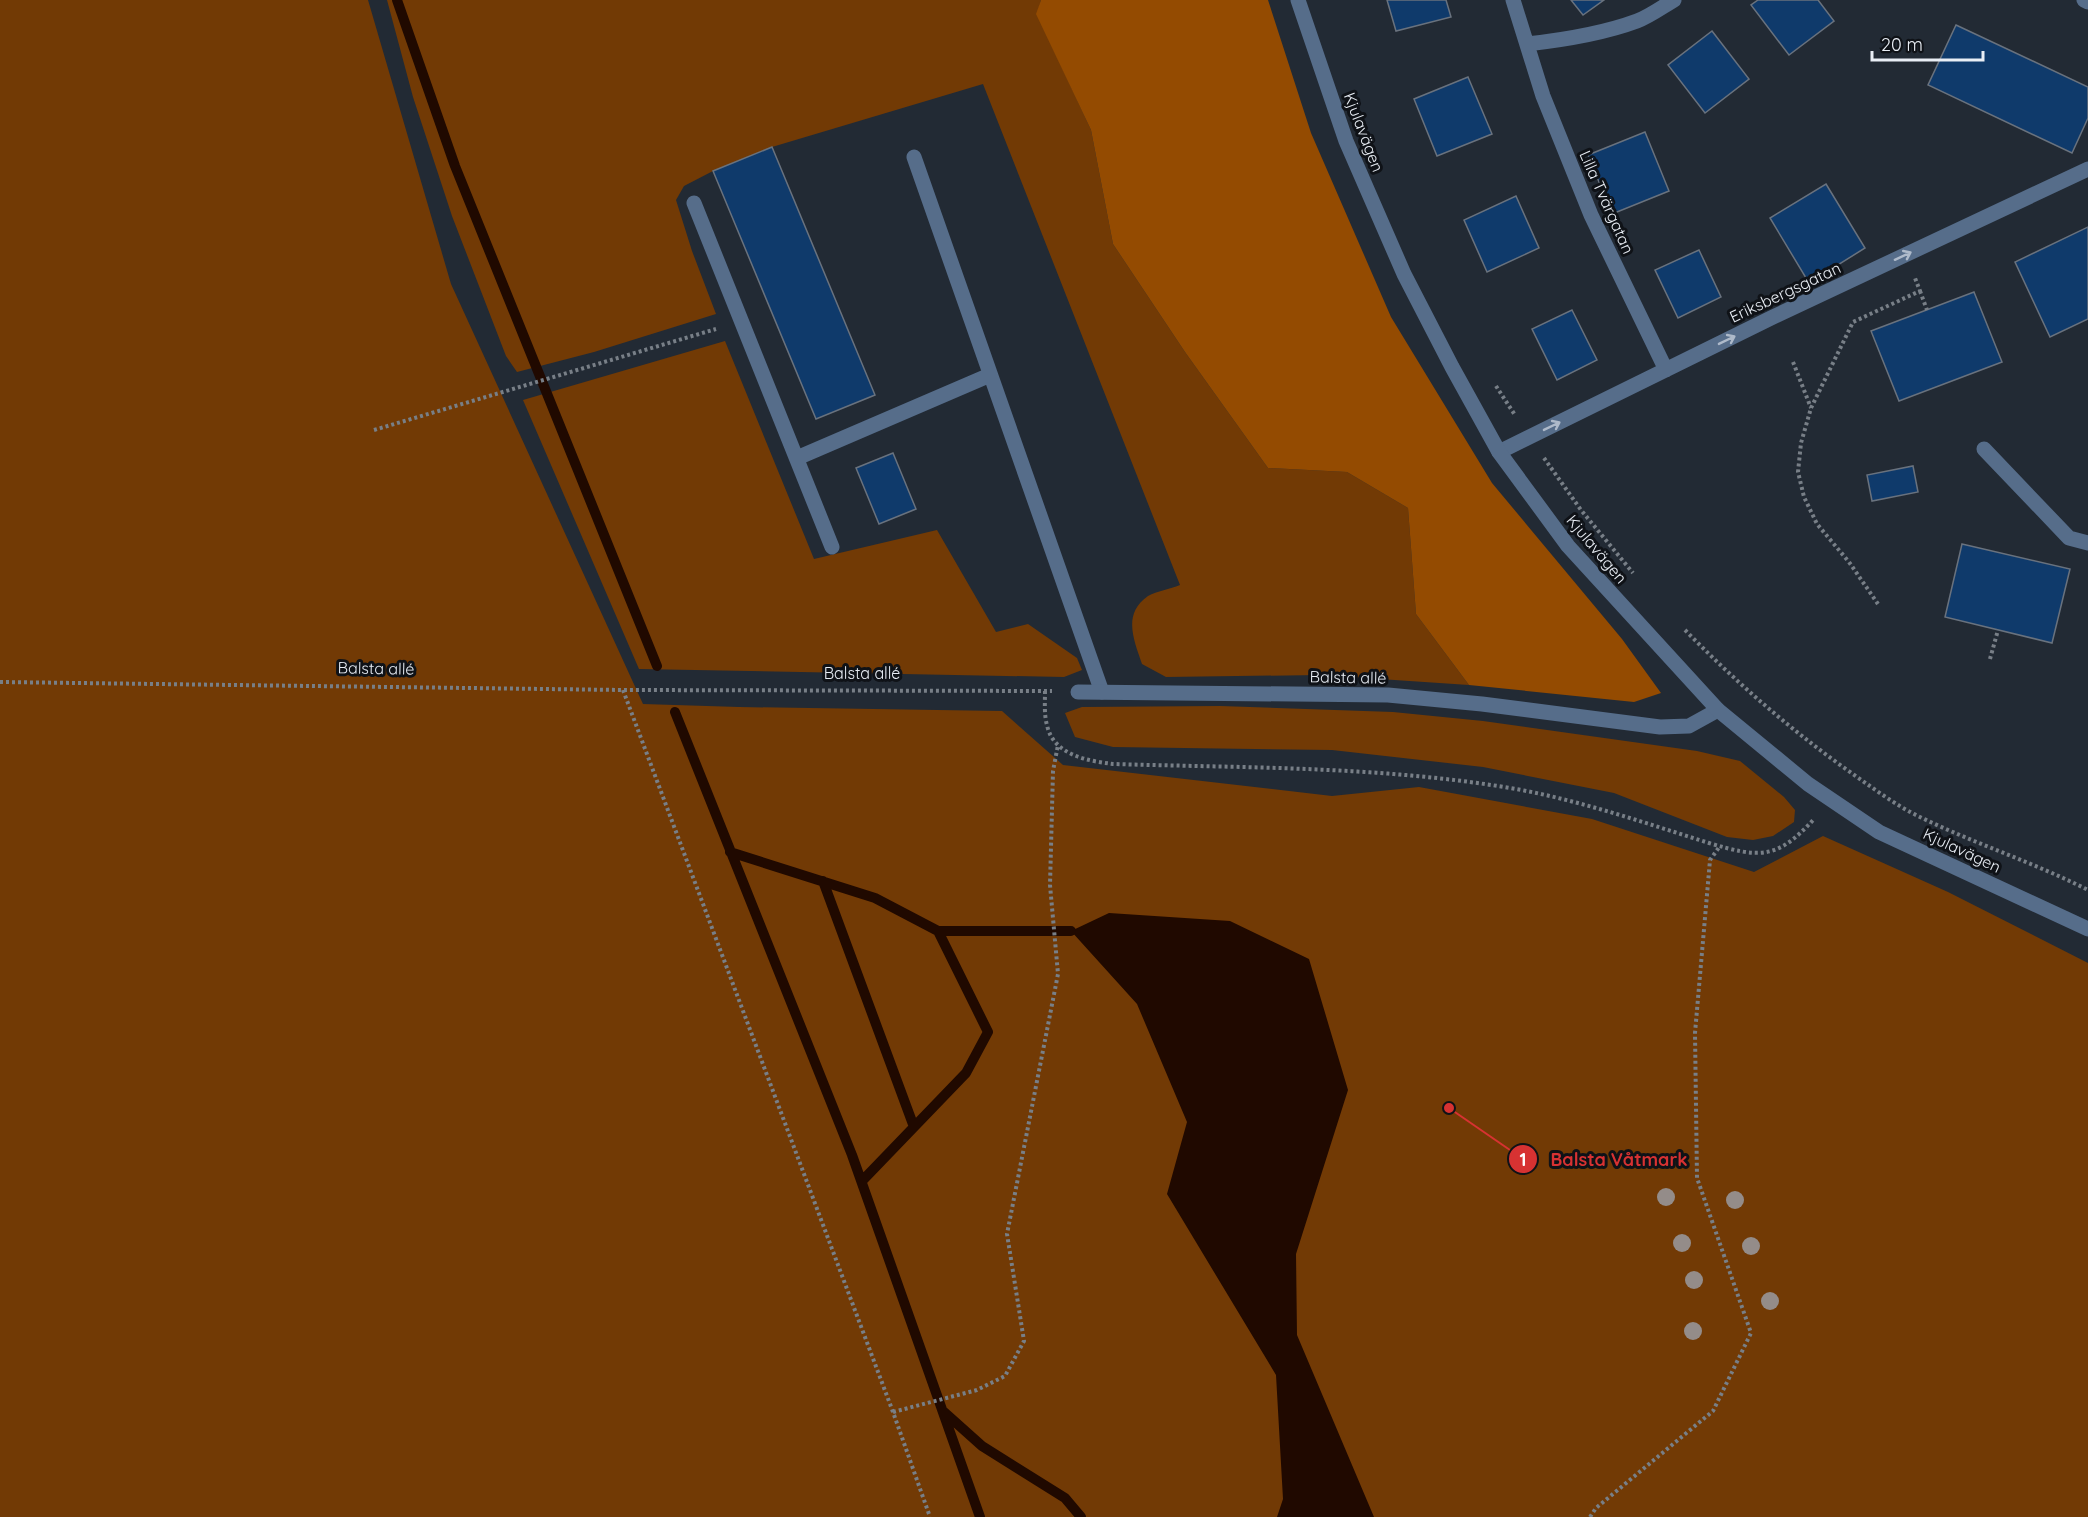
<svg xmlns="http://www.w3.org/2000/svg" width="2088" height="1517" viewBox="0 0 2088 1517" font-family="Quicksand,sans-serif">
<style>
.green{fill:#723a05}
.forest{fill:#944b01}
.water{fill:#200900}
.lines{fill:none;stroke-linecap:round;stroke-linejoin:round}
.stream{stroke:#200900;stroke-width:10}
.building{fill:#0f3a6b;stroke:#69727e;stroke-width:1.5}
.path{stroke:#787f87;stroke-width:4;stroke-dasharray:3 3;stroke-linecap:butt}
.service{stroke:#566d8a;stroke-width:15}
.minor{stroke:#566d8a;stroke-width:15}
.tertiary{stroke:#566d8a;stroke-width:15}
.tree{fill:#948c89}
.oneway{stroke:#aebaca}
.labels{text-anchor:middle;stroke-width:6;stroke-linejoin:round;paint-order:stroke}
.street-label{font-size:16px;fill:#e9eef5;stroke:#0f1217}
.leader{fill:none;stroke:#d73232;stroke-width:2}
.callout-dot{fill:#d73232;stroke:#0f1217;stroke-width:2}
.mark-label{font-size:18px;text-anchor:middle;font-weight:bold;fill:#fff}
.callout-label{font-size:18px;text-anchor:middle;font-weight:bold;fill:#d73232;stroke:#0f1217;stroke-width:6;stroke-linejoin:round;paint-order:stroke}
</style>
<rect width="100%" height="100%" fill="#222a34"/>
<path class="green" d="M0,0H368L451,284L643,704L739,707L1002,711L1063,765L1332,796L1419,787L1592,819L1754,872L1823,836L1948,892L2088,963V1517H0Z
M387,0H1041L1037,14L1091,130L1113,244L1185,352L1268,468L1347,472L1408,508L1416,614L1469,685L1320,675L1166,677L1142,664C1134,640 1122,614 1148,596C1157,591 1170,589 1180,585L983,84L772,147L713,171L684,186L676,200L692,251L716,314L594,352L517,372L506,356L452,216L413,97Z
M725,341L814,559L937,530L996,632L1028,624L1077,658L1082,670L1064,677L639,669L523,400Z
M1220,706L1393,712L1483,721L1697,751L1740,761L1784,797L1795,810L1794,822L1773,836L1753,840L1727,837L1614,793L1483,767L1332,750L1113,747L1075,737L1065,713L1082,707Z"/>
<path class="forest" d="M1041,0H1268L1311,133L1391,317L1492,483L1622,639L1661,693L1634,702L1469,685L1416,614L1408,508L1347,472L1268,468L1185,352L1113,244L1091,130L1036,14Z"/>
<path class="water" d="M1109,913L1230,921L1309,959L1348,1090L1296,1254L1297,1335L1374,1517H1277L1283,1499L1276,1375L1167,1194L1187,1122L1137,1004L1071,931Z"/>
<g class="lines">
<path class="stream" d="M397,0L455,166L657,666
M675,712L852,1155L980,1517
M730,852L875,898L938,931L988,1032L966,1073L862,1181
M823,881L914,1127
M938,931H1071
M944,1412L982,1446L1065,1498L1081,1517"/>
</g>
<path class="building" d="M1387,0H1446L1451,17L1396,31Z
M1571,0H1604L1583,15Z
M1758,0H1818L1834,21L1789,55L1751,5Z
M1956,25L2088,87V118L2072,153L1928,85Z
M1712,31L1749,79L1705,113L1668,65Z
M1468,77L1492,134L1437,156L1414,99Z
M1645,132L1669,191L1612,214L1588,155Z
M772,147L875,395L816,419L713,171Z
M1826,184L1865,248L1809,283L1770,218Z
M1516,196L1539,248L1487,272L1464,220Z
M2088,227V319L2050,337L2015,262Z
M1699,250L1721,297L1678,318L1655,270Z
M1974,292L2002,362L1899,401L1871,331Z
M1572,310L1597,360L1557,380L1532,329Z
M893,453L916,509L879,524L856,468Z
M1913,466L1918,492L1872,501L1867,475Z
M1962,544L2070,569L2052,643L1945,617Z"/>
<g class="lines">
<path class="path" d="M1920,291L1927,310
M1793,362L1811,408
M1496,386L1515,415
M374,430L716,329
M1544,458L1581,510L1633,573
M1878,604L1849,562L1817,524L1804,497L1798,472L1801,443L1811,408L1853,322L1920,291L1915,278
M1685,630C1735,681 1785,725 1843,767C1866,783 1888,800 1912,813C1969,842 2031,861 2088,890
M1990,659L1998,630
M0,682L623,690L1052,691
M623,690L893,1412L930,1517
M1045,691C1045,702 1044,715 1047,725C1053,755 1088,761 1113,764C1248,768 1383,766 1516,789C1582,801 1645,823 1709,843C1759,858 1777,860 1814,819
M893,1412L977,1390L1005,1376L1024,1341L1007,1234L1058,974L1050,885L1053,771L1058,745
M1590,1517L1596,1508L1713,1411L1751,1333L1697,1178L1695,1033L1710,860L1720,846"/>
<path class="service" d="M914,157L1102,692
M694,203L832,547
M1984,449L2069,538L2088,543
M797,458L990,375"/>
<path class="minor" d="M1513,0L1543,96L1591,215L1666,370
M2084,0L2088,2
M1527,44C1563,40 1602,34 1637,21C1650,16 1662,7 1674,0
M1499,452L1773,317L2088,169
M1078,692L1388,695L1482,704L1660,727L1689,726L1718,710"/>
<path class="tertiary" d="M1298,0L1346,141L1404,274L1452,367L1499,452L1568,546L1718,710L1808,784L1879,832L2088,929"/>
</g>
<g class="tree">
<circle cx="1666" cy="1197" r="9"/>
<circle cx="1735" cy="1200" r="9"/>
<circle cx="1682" cy="1243" r="9"/>
<circle cx="1751" cy="1246" r="9"/>
<circle cx="1694" cy="1280" r="9"/>
<circle cx="1770" cy="1301" r="9"/>
<circle cx="1693" cy="1331" r="9"/>
</g>
<defs><path id="oneway-shaft" d="M-6 0H5M1.5-3L5.5 0L1.5 3" fill="none" stroke-width="1.6" stroke-linecap="round" stroke-linejoin="round" transform="scale(1.5)"/></defs>
<g class="oneway">
<use href="#oneway-shaft" transform="translate(1903 256) rotate(-25)"/>
<use href="#oneway-shaft" transform="translate(1727 340) rotate(-26)"/>
<use href="#oneway-shaft" transform="translate(1552 426) rotate(-26)"/>
</g>
<g class="labels">
<g class="street-label">
<text transform="translate(1364 132) rotate(69)" y="6">Kjulavägen</text>
<text transform="translate(1607 202) rotate(66)" y="6">Lilla Tvärgatan</text>
<text transform="translate(1785 292) rotate(-25)" y="6">Eriksbergsgatan</text>
<text transform="translate(1597 549) rotate(50)" y="6">Kjulavägen</text>
<text transform="translate(376 668) rotate(1)" y="6">Balsta allé</text>
<text x="862" y="679">Balsta allé</text>
<text transform="translate(1348 677) rotate(1)" y="6">Balsta allé</text>
<text transform="translate(1962 850) rotate(25)" y="6">Kjulavägen</text>
</g>
</g>
<path class="leader" d="M1449 1108L1523 1159"/>
<g class="callout-dot">
<circle cx="1449" cy="1108" r="6"/>
<circle cx="1523" cy="1159" r="15"/>
</g>
<g class="mark-label">
<text x="1523" y="1166">1</text>
</g>
<g class="callout-label">
<text x="1619" y="1166">Balsta Våtmark</text>
</g>
<path d="M1872 51v9h111v-9" fill="none" stroke="#e9eef5" stroke-width="3"/>
<text x="1881" y="51" font-size="18" fill="#e9eef5" stroke="#0f1217" stroke-width="4.5" paint-order="stroke">20 m</text>
</svg>
